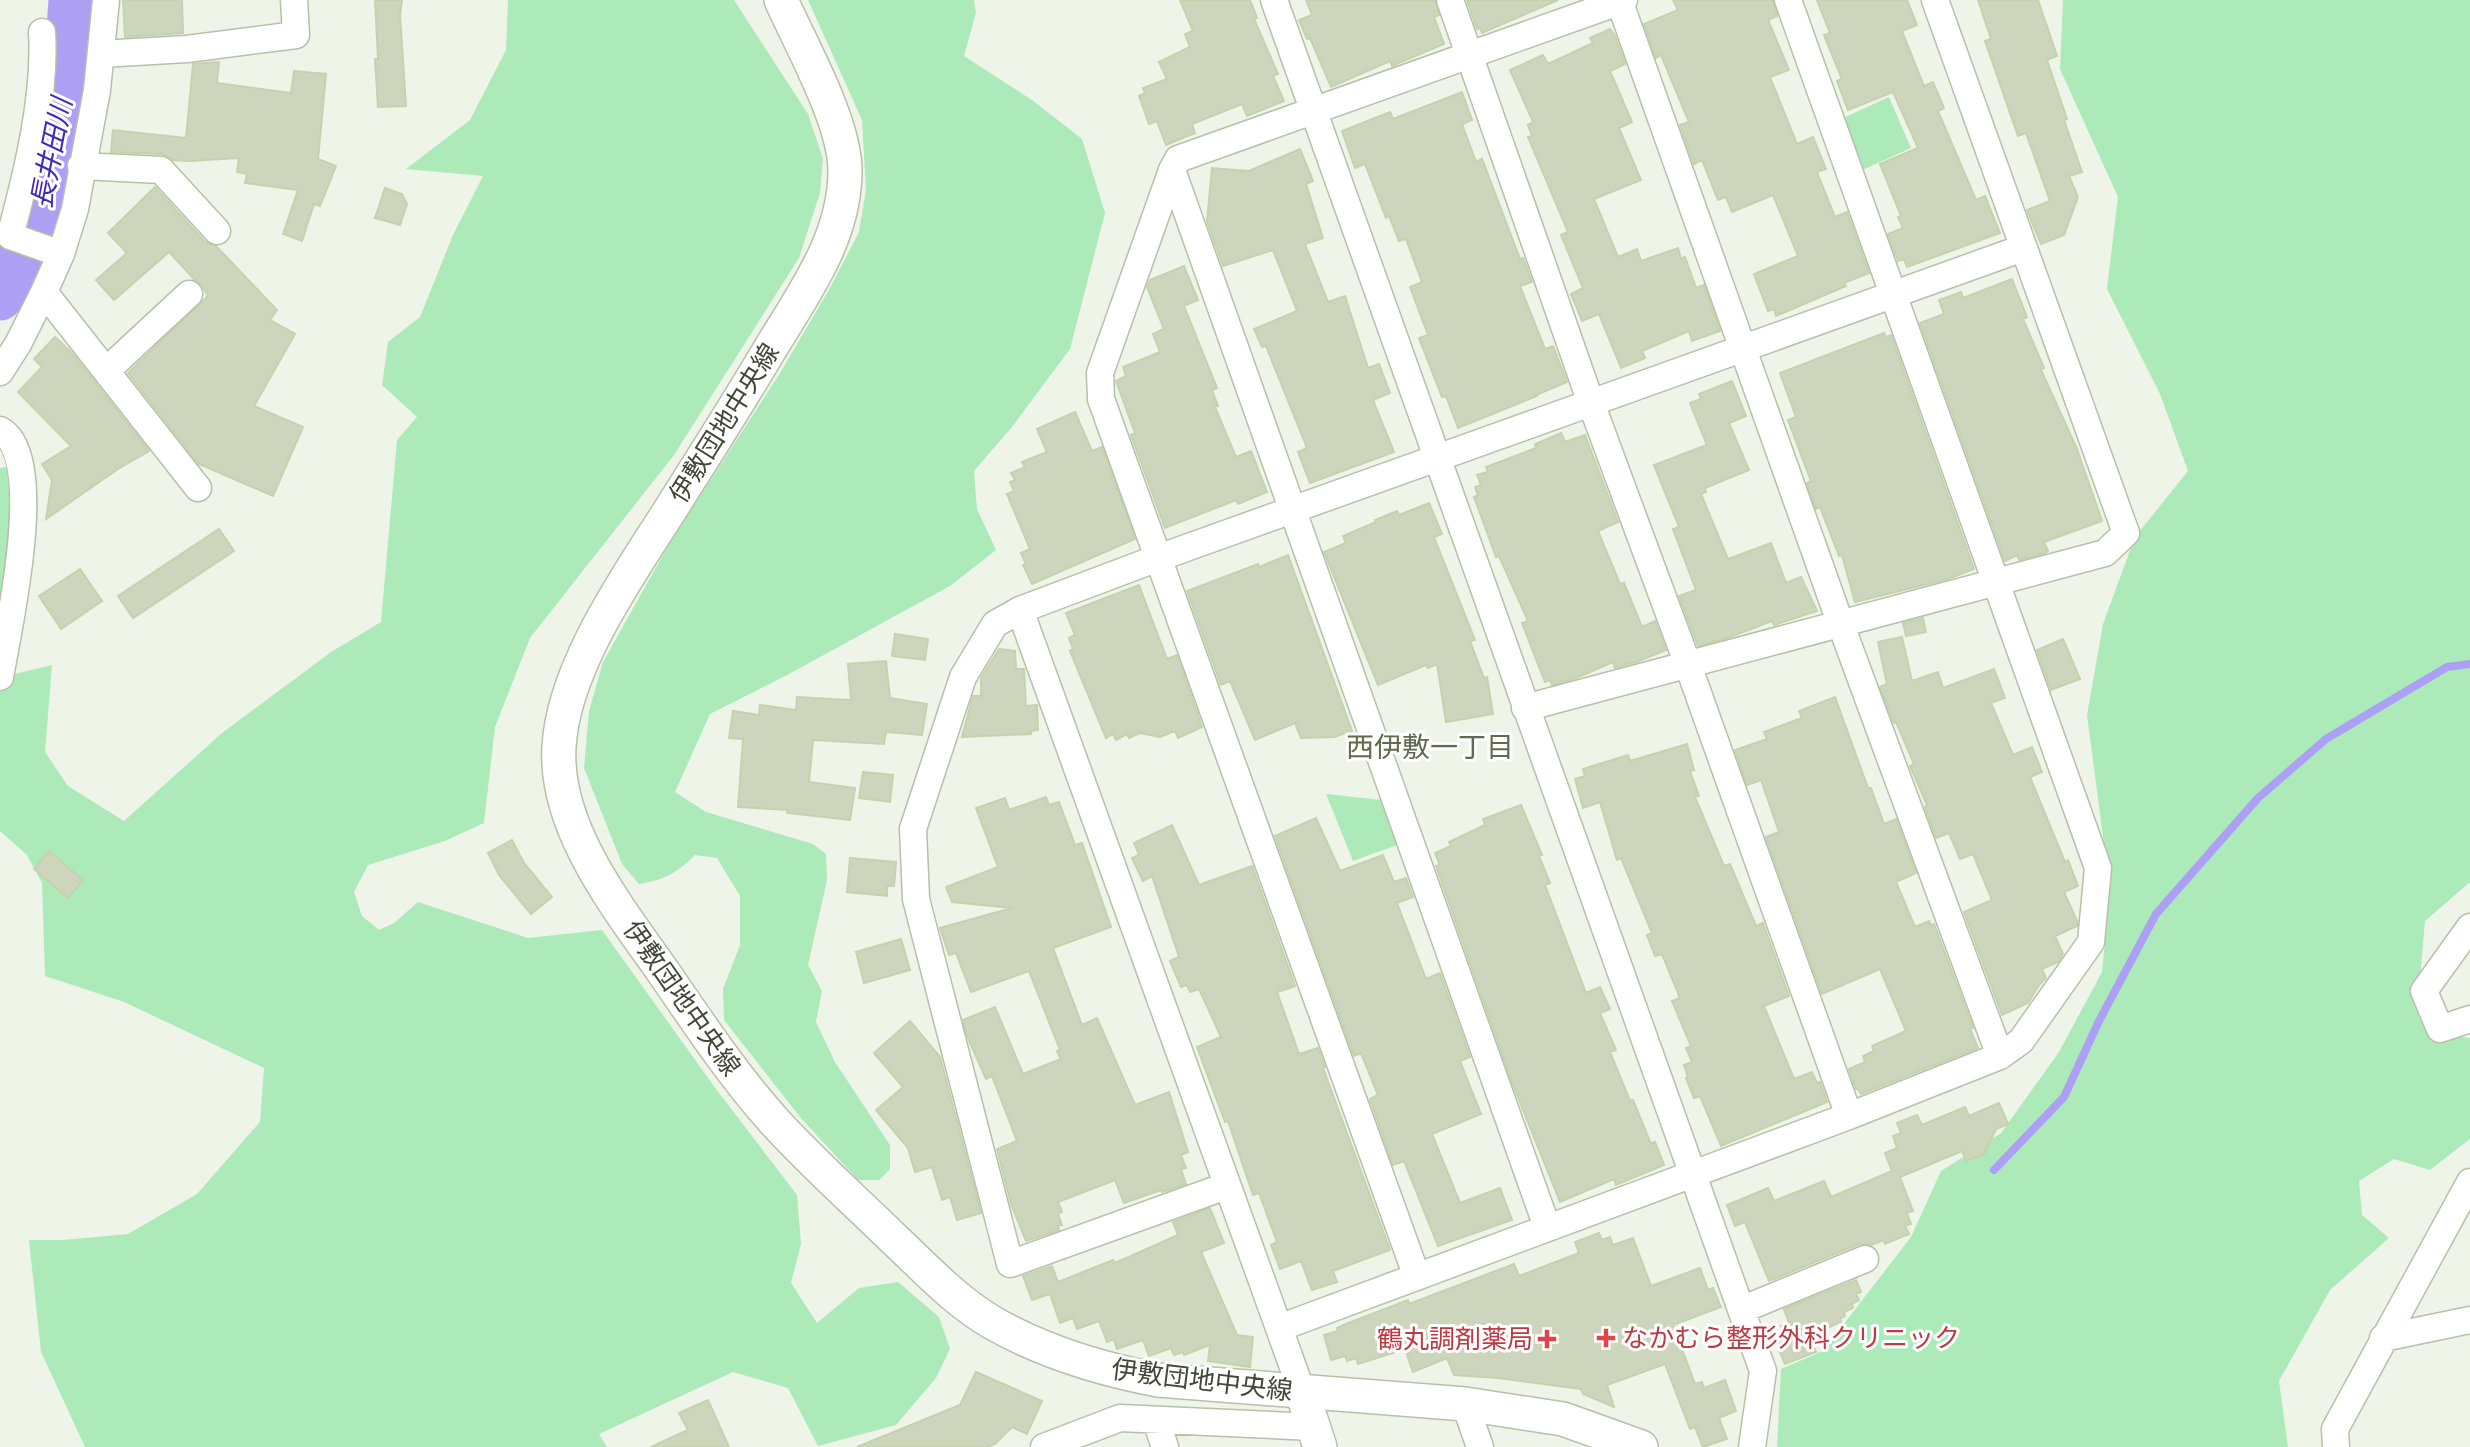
<svg xmlns="http://www.w3.org/2000/svg" width="2470" height="1447" viewBox="0 0 2470 1447" font-family="'Space Grotesk','Noto Sans JP',sans-serif">
<style>
.green{fill:#adeaba}
.lines{fill:none;stroke-linecap:round;stroke-linejoin:round}
.stream{stroke:#ada0f4;stroke-width:8}
.river{stroke:#ada0f4;stroke-width:47}
.building{fill:#cdd6bc;stroke:#c5d2ae;stroke-width:2}
.minor-casing{stroke:#b7c0a9;stroke-width:29}
.tertiary-casing{stroke:#b7c0a9;stroke-width:36}
.minor{stroke:#fff;stroke-width:26}
.tertiary{stroke:#fff;stroke-width:33}
.health-dot{fill:#e0444e;stroke:#fff;stroke-width:2.5}
.labels{text-anchor:middle;stroke-width:6;stroke-linejoin:round;paint-order:stroke}
.street-label{font-size:26px;fill:#414835;stroke:#fff}
.health-label{font-size:26px;fill:#be3a42;stroke:#fff;text-anchor:start}
.water-label{font-size:28px;font-style:italic;fill:#4229b9;stroke:#fff}
.neighbourhood-label{font-size:28px;fill:#606b4c;stroke:#fff}
</style>
<rect width="100%" height="100%" fill="#eef4e7"/>
<path class="green" d="M508,0H734L808,114L823,159L820,193L799,258L674,455L530,638L495,727L484,823L445,841L368,865L354,892L362,916L379,930L394,923L418,902L528,938L602,930L716,1089L797,1195L801,1244L791,1283L817,1323L859,1288L898,1282L939,1317L950,1349L936,1378L896,1425L818,1446L788,1388L733,1372L599,1434L607,1447H85L41,1352L29,1240H63L128,1234L197,1194L260,1122L264,1068L124,1002L45,976L42,883L27,855L0,831V468L22,465L10,675L52,665L45,752L68,786L124,821L222,733L331,652L381,622L397,440L417,417L382,385L388,342L420,317L453,235L483,176L406,169L470,120L506,50Z
M808,0H974L976,13L964,56L1032,100L1082,139L1105,213L1070,349L1012,427L974,471L977,509L996,550L950,586L789,674L710,714L675,792L706,812L813,844L826,854L827,880L808,965L822,991L816,1022L835,1062L890,1145V1169L879,1180H858L800,1117L724,1020L723,989L740,945V896L717,858L695,855C677,873 664,880 639,884L622,864L584,768L589,711L603,662L668,546L780,373L830,288L859,232L866,190L862,120Z
M2063,0H2470V882L2425,921L2418,1002L2450,1036L2470,1038V1139L2430,1170L2394,1159L2359,1181L2362,1215L2389,1238L2330,1290L2279,1381L2288,1447H1777L1781,1369L1823,1351L1911,1237L1941,1171L2001,1133L2059,1052L2102,972L2107,922V867L2087,715L2103,624L2135,537L2188,471L2160,394L2107,289L2118,197L2060,69Z
M1889,97L1911,148L1860,171L1839,120Z
M1326,794L1382,800L1400,844L1353,861Z"/>
<g class="lines">
<path class="stream" d="M1994,1170L2064,1097L2099,1021L2156,914L2258,798L2326,739L2447,667L2470,664"/>
<path class="river" d="M0,297L45,204L68,57L72,0"/>
</g>
<path class="building" d="M123,0H182L183,33L125,37Z
M375,0H402L400,15L406,106L378,107L375,59H378Z
M1180,0H1250L1257,18L1254,19L1278,74L1273,76L1284,101L1247,116L1242,104L1192,124L1195,133L1166,145L1157,121L1149,124L1139,96L1145,93L1143,88L1167,79L1159,62L1190,47L1185,34L1193,31Z
M1306,0H1435L1439,15L1434,17L1444,44L1392,66L1390,61L1331,87L1310,38L1307,39L1299,20L1312,15Z
M1467,0H1558L1482,33L1480,28L1477,29Z
M1673,0H1773L1777,16L1768,20L1789,70L1770,77L1797,144L1813,137L1826,169L1817,172L1835,217L1847,212L1869,273L1844,283L1846,286L1776,316L1774,309L1768,311L1754,274L1798,256L1773,195L1732,212L1726,197L1718,200L1702,160L1694,164L1680,125L1689,122L1661,55L1656,58L1644,24L1678,10Z
M1817,0H1907L1917,25L1902,31L1924,86L1933,82L1944,108L1938,111L1976,200L1985,196L2000,233L1907,267L1904,259L1898,261L1888,234L1903,228L1898,217L1901,216L1880,164L1918,148L1893,92L1848,110L1837,81L1842,79L1824,35L1830,33Z
M1978,0H2038L2057,56L2047,60L2067,119L2064,120L2082,172L2069,176L2078,197L2064,235L2041,244L2027,210L2050,201L2026,133L2018,136L1985,41L1991,39Z
M1610,29L1615,36L1625,64L1610,71L1632,122L1619,128L1641,180L1594,199L1618,257L1637,249L1641,261L1678,248L1681,259L1685,257L1696,288L1704,285L1720,331L1692,341L1689,331L1642,351L1645,358L1621,368L1599,314L1582,321L1571,294L1583,288L1561,235L1568,232L1528,137L1532,136L1528,125L1533,122L1510,70L1543,55L1548,64L1593,43L1590,38Z
M219,62L217,83L291,93L294,71L326,74L318,159L336,166L320,206L314,204L302,241L283,234L298,190L245,183L247,174L237,172L239,158L190,161L173,160L162,154L111,152L113,130L186,138L193,64Z
M1462,92L1472,120L1462,124L1476,162L1482,159L1520,259L1523,258L1532,282L1520,286L1545,349L1553,346L1567,382L1536,395L1537,396L1458,428L1446,396L1442,397L1419,338L1428,335L1410,287L1422,282L1406,239L1399,241L1389,216L1386,218L1365,164L1355,168L1342,131L1390,112L1393,119Z
M1300,149L1313,181L1306,184L1323,238L1305,244L1328,302L1345,296L1368,368L1379,364L1390,393L1373,400L1394,452L1310,483L1298,452L1307,448L1266,346L1262,347L1254,329L1297,311L1273,250L1223,266L1207,221L1212,168L1249,171Z
M155,187L205,242L216,246L277,310L270,320L295,334L254,406L303,427L273,496L199,464L128,373L208,296L201,284L194,279L169,252L114,300L96,280L127,253L108,233Z
M385,188L402,194L407,204L400,225L375,218Z
M1184,266L1198,300L1184,306L1217,388L1212,390L1218,406L1215,407L1236,457L1251,451L1267,492L1238,504L1236,500L1165,528L1131,435L1135,433L1116,381L1126,376L1123,367L1160,352L1153,334L1164,329L1147,287L1150,280Z
M2012,279L2027,317L2023,319L2044,368L2041,370L2077,449L2102,521L2044,542L2048,551L2045,553L2019,560L2017,555L2005,561L1920,323L1944,314L1939,300L1961,292L1963,298Z
M1884,333L1886,337L1891,335L1974,569L1948,579L1855,602L1842,555L1839,556L1820,507L1816,509L1807,483L1811,481L1788,420L1796,417L1780,373Z
M55,337L71,352L149,451L118,469L46,519L52,480L42,464L71,446L18,392L42,367L34,359Z
M1732,381L1746,416L1729,423L1749,470L1705,488L1706,492L1701,494L1728,559L1771,543L1786,583L1801,577L1817,611L1774,625L1772,621L1730,637L1698,646L1679,596L1696,590L1673,529L1679,527L1654,465L1707,445L1690,403L1701,399L1699,394Z
M1075,412L1092,451L1102,447L1135,539L1032,584L1023,565L1026,564L1021,553L1030,549L1007,494L1014,491L1010,482L1015,480L1011,473L1025,467L1022,462L1047,452L1037,429Z
M1561,433L1565,442L1585,435L1618,522L1598,531L1620,584L1624,583L1642,627L1655,621L1666,650L1639,661L1615,668L1613,662L1576,678L1552,685L1550,680L1545,682L1522,623L1528,621L1499,556L1496,557L1474,497L1478,495L1475,487L1481,485L1477,475L1488,472L1486,467L1536,448L1535,444Z
M1429,503L1442,534L1434,537L1475,640L1470,641L1484,678L1487,677L1493,714L1446,722L1437,664L1428,668L1426,665L1378,685L1324,552L1346,543L1343,536L1376,522L1375,520L1397,511L1399,515Z
M219,529L234,551L133,618L118,596Z
M1288,555L1352,731L1334,737L1301,738L1295,723L1255,740L1230,681L1221,685L1187,591L1258,564L1259,567Z
M80,569L102,601L61,629L39,596Z
M1139,585L1167,659L1177,655L1202,727L1178,738L1175,731L1160,737L1140,733L1129,738L1127,734L1116,740L1113,734L1106,738L1070,651L1073,649L1069,638L1075,635L1066,613Z
M1923,618L1926,632L1906,636L1903,623Z
M895,634L928,639L925,660L892,656Z
M1902,637L1912,681L1938,672L1943,688L1994,669L2005,698L1991,703L2013,755L2032,747L2042,772L2030,777L2065,862L2068,860L2078,886L2064,892L2077,921V926L2055,936L2063,954L2058,962L2042,969L2046,978L2039,985L2028,1003L2002,1015L1964,912L1992,900L1973,854L1960,859L1949,833L1936,838L1925,807L1927,805L1910,766L1914,764L1896,722L1894,723L1880,687L1887,684L1878,642Z
M2063,639L2080,679L2051,690L2037,650Z
M999,649L1015,651L1016,669H1024L1026,706L1037,705L1038,730L1031,731V734L962,737L973,696H981V678Z
M886,661L890,698L927,704L922,735L886,732L884,744L813,740L809,782L855,788L850,820L787,813L788,810L738,807L743,739L729,738L733,711L759,715L760,705L796,710L797,697L851,700L848,664Z
M1835,697L1868,788H1871L1884,824L1896,819L1916,873L1896,882L1915,927L1929,921L1931,925L1934,924L1973,1028L1970,1029L1978,1048L1861,1094L1858,1089H1856L1849,1069L1865,1062L1863,1056L1874,1051L1872,1046L1906,1031L1880,969L1822,994L1766,837L1779,832L1761,780L1747,785L1735,750L1767,739L1764,732L1802,718L1799,711Z
M1687,744L1694,770L1690,771L1699,796L1695,797L1724,866L1730,864L1756,926L1763,923L1789,996L1764,1006L1794,1079L1812,1072L1817,1083L1820,1082L1827,1102L1721,1146L1700,1096L1694,1098L1686,1078L1688,1077L1684,1065L1692,1062L1686,1048L1691,1046L1672,1001L1680,998L1662,954L1655,956L1647,935L1652,933L1621,858L1617,860L1600,802L1583,808L1575,779L1585,776L1583,769L1628,755L1630,761Z
M863,772L893,775L890,802L859,798Z
M1046,797L1049,805L1059,802L1075,845L1082,843L1111,927L1053,948L1082,1025L1097,1018L1135,1105L1169,1092L1188,1152L1181,1155L1186,1168L1181,1169L1186,1184L1162,1192L1161,1190L1124,1203L1115,1180L1058,1202L1062,1212L1058,1214L1062,1225L1058,1226L1059,1230L1026,1241L1011,1204L997,1149L1017,1141L992,1076L986,1079L967,1036L963,1020L995,1007L1023,1074L1061,1059L1057,1051L1060,1050L1029,971L971,992L956,953L949,955L940,928L1012,908L952,902L946,887L998,867L976,808L1005,798L1009,810Z
M1521,805L1542,855L1539,856L1550,883L1545,885L1586,993L1600,987L1610,1009L1600,1013L1616,1050L1610,1052L1630,1101L1633,1100L1651,1144L1655,1142L1664,1165L1616,1185L1614,1179L1560,1202L1513,1085L1436,866L1440,865L1435,853L1451,846L1449,842L1485,825L1483,819Z
M1316,818L1340,871L1383,855L1394,882L1406,878L1413,897L1397,903L1426,979L1440,973L1470,1057L1460,1061L1481,1114L1432,1134L1460,1203L1500,1188L1512,1220L1438,1246L1404,1161L1393,1165L1370,1099L1378,1095L1361,1053L1354,1056L1275,836Z
M1172,825L1199,885L1252,866L1295,986L1277,992L1299,1054L1318,1048L1325,1067L1323,1068L1390,1250L1333,1271L1337,1282L1312,1290L1301,1261L1280,1269L1271,1245L1277,1242L1259,1193L1253,1195L1228,1121L1225,1122L1197,1047L1221,1037L1199,989L1190,992L1187,985L1181,987L1170,961L1179,957L1152,876L1143,881L1132,858L1139,855L1134,843Z
M512,840L524,863L552,897L531,914L499,875L488,853Z
M49,851L83,880L68,898L34,869Z
M850,858L896,862L894,886H887V896L847,892Z
M901,939L910,970L864,983L856,952Z
M910,1021L940,1057L981,1213L957,1220L950,1197L942,1200L932,1167L915,1172L908,1148L876,1110L903,1087L874,1053Z
M1999,1103L2008,1124L1996,1129L1984,1154L1966,1161L1962,1151L1900,1177L1913,1211L1907,1213L1911,1224L1905,1226L1909,1234L1885,1244L1884,1240L1871,1245L1859,1244L1769,1281L1745,1222L1735,1226L1727,1205L1768,1188L1774,1201L1824,1181L1831,1197L1892,1171L1885,1153L1897,1148L1893,1136L1901,1133L1897,1123L1917,1115L1922,1125L1965,1107L1969,1116Z
M1210,1208L1224,1243L1201,1252L1237,1335L1253,1337L1250,1367L1208,1361L1210,1345L1184,1355L1183,1352L1174,1355L1171,1348L1149,1356L1143,1340L1117,1349L1114,1339L1107,1342L1099,1321L1077,1329L1073,1318L1060,1323L1050,1294L1032,1300L1023,1276L1052,1266L1058,1282L1113,1260L1115,1263L1178,1235L1173,1222Z
M1599,1233L1602,1240L1610,1237L1613,1245L1633,1238L1651,1286L1700,1268L1708,1290L1713,1288L1721,1307L1673,1325L1695,1384L1702,1382L1704,1388L1725,1380L1736,1411L1719,1418L1727,1439L1703,1447L1695,1427L1690,1429L1665,1364L1607,1385L1614,1407L1583,1394L1581,1389L1498,1378L1454,1375L1447,1358L1413,1372L1405,1349L1358,1364L1356,1358L1347,1361L1345,1356L1331,1360L1324,1335L1338,1331L1337,1328L1346,1324L1408,1300L1409,1304L1514,1264L1519,1276L1579,1253L1575,1242Z
M1856,1280L1861,1292L1856,1294L1859,1300L1852,1304L1853,1308L1844,1312L1845,1316L1840,1319L1841,1322L1825,1329L1828,1336L1812,1343L1816,1352L1785,1364L1774,1338L1784,1333L1781,1326L1789,1323L1784,1309Z
M976,1372L1042,1401L1027,1434L1012,1427L995,1444L987,1447H857L960,1405Z
M708,1400L729,1447H651L688,1430L679,1413Z"/>
<g class="lines">
<defs>
<path id="minor" d="M1274,0L1763,1371L1752,1447
M1450,0L1591,403L1688,665L1849,1116
M1619,0L1841,625L2000,1056
M101,54L187,49L296,35L294,0
M81,166L161,170L217,231
M1172,170L1547,1227
M10,236C27,174 46,96 42,32
M10,236L61,254
M44,292L198,488
M106,371L189,294
M0,372L18,344L44,292L61,254L75,209L97,90L106,0
M0,430C48,456 8,630 0,677
M1020,610L995,624L963,677L913,829L916,899L1010,1264L1226,1186
M1525,708L2105,553L2126,533L1935,0
M2470,927L2424,991L2440,1029L2470,1019
M1417,1277L1101,399L1100,373L1172,170L1178,159L1624,0
M1741,1310L1865,1259
M1279,1328L1849,1116L2000,1056L2021,1041L2091,942L2098,868L1788,0
M2383,1338L2470,1320
M1302,1392L1020,610L1158,558L2023,248
M1465,1404L1480,1447
M1156,1421L1165,1447
M1044,1447L1120,1418L1313,1427
M2336,1447L2335,1429L2470,1182"/>
<path id="tertiary" d="M781,0C802,47 845,122 845,171C845,240 801,297 767,354C734,410 699,464 665,518C624,582 563,670 559,747C554,829 620,910 664,973C699,1024 733,1075 774,1121C811,1162 853,1199 893,1238C924,1267 955,1301 993,1323C1044,1352 1100,1369 1158,1380L1465,1404L1563,1419L1641,1447
M1302,1392L1320,1447"/>
</defs>
<use href="#minor" class="minor-casing"/>
<use href="#tertiary" class="tertiary-casing"/>
<use href="#minor" class="minor"/>
<use href="#tertiary" class="tertiary"/>
</g>
<g class="health-dot">
<path d="M1602.5 1327.5h7v7h7v7h-7v7h-7v-7h-7v-7h7z"/>
<path d="M1543.5 1328.5h7v7h7v7h-7v7h-7v-7h-7v-7h7z"/>
</g>
<g class="labels">
<g class="street-label">
<text transform="translate(724 423) rotate(-58)" y="9">伊敷団地中央線</text>
<text transform="translate(682 998) rotate(55)" y="9">伊敷団地中央線</text>
<text transform="translate(1202 1380) rotate(7)" y="9">伊敷団地中央線</text>
</g>
<g class="health-label">
<text x="1622" y="1347">なかむら整形外科クリニック</text>
<text x="1533" y="1348" text-anchor="end">鶴丸調剤薬局</text>
</g>
<g class="water-label">
<text transform="translate(51 153) rotate(-79)" y="10">長井田川</text>
</g>
<g class="neighbourhood-label">
<text x="1430" y="757">西伊敷一丁目</text>
</g>
</g>
</svg>
